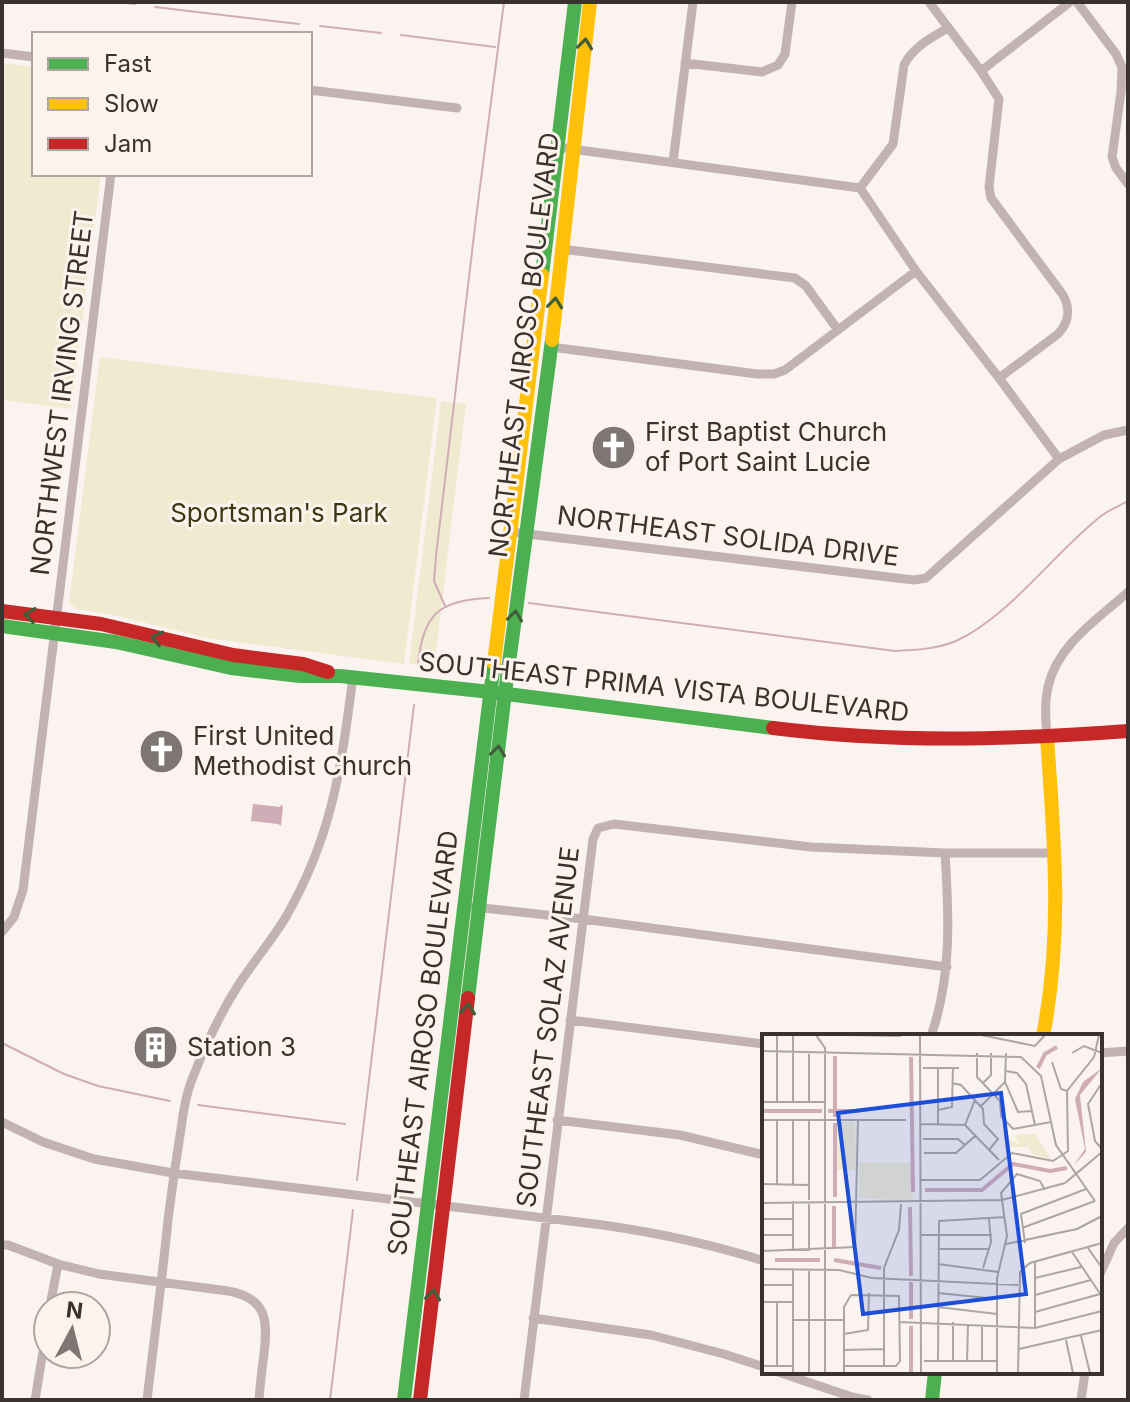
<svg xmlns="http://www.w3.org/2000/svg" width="1130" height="1402" viewBox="0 0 1130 1402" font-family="Inter,sans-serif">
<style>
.green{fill:#f0ead1}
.water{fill:#d0acb6}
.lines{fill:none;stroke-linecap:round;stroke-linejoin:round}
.stream{stroke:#d0acb6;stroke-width:2}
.street{stroke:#c2b3b2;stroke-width:9}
.fast{stroke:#4caf50;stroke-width:14}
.slow{stroke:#ffc107;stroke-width:14}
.jam{stroke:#c62828;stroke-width:14}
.oneway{stroke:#405e3a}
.labels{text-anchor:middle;stroke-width:6;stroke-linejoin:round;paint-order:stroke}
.street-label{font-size:26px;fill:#39322e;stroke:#fef2ec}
.poi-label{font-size:26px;fill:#39322e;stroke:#fef2ec;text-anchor:start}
.park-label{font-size:26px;fill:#3d3813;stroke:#fef2ec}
.inset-river{fill:none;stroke:#d0acb6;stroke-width:4}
.inset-road{fill:none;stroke:#ada6a2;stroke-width:2}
.view{fill:#1d4ed8;fill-opacity:0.15;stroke:#1d4ed8;stroke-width:4}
.inset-edge{fill:none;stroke:#39322e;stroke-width:4}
</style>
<rect width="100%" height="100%" fill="#faf3f0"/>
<path class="green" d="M2,63L34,67V174H101L71,409L2,400Z
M100,357L437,398L404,664L207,638L118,616L76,609L69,602Z
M441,401L466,404L434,667L409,664Z"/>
<path class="water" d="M253,804L280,807L281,805L283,806L281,826L278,824L251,821Z"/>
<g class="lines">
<path class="stream" d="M117,2L135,4
M155,7L299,24
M320,26L381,33
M401,35L495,47
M529,603L895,651C916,650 937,649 956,641C1010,616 1054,553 1101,516C1109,510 1119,506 1128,501
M445,606L434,581L436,556L476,218L504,2
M418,664C423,614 439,600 489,598
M2,1043L64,1074L98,1086L170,1101
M198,1105L345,1124
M357,1180L414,705
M330,1400L353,1210"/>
<path class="street" d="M929,2L981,71L999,99L989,187L991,198L1063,295C1071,310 1069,322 1058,334L999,378
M1077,2L1116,54L1122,67L1121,92L1112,157L1116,168L1128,184
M2,53L34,57
M685,63L762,72L778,65L785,54L792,2
M981,71L1070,2
M310,90L457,108
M557,147L860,188L916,271L999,378L1059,459
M673,162L693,2
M860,188L893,144L904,65C913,47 931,38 948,28
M561,249L795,278L806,286L838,330
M551,347L757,374H774L785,370L916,271
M511,532L914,580L926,578L1059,459L1104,435L1128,430
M1047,737C1046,721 1044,704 1048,687C1057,645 1098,619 1128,592
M474,907L583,919L947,967
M2,932L14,917L23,890L111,174
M570,1020L764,1044
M931,1036C952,976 949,916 945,853
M1100,1053L1128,1051
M557,1120L680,1135L764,1155
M2,1122L43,1142L94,1159L173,1173L603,1225C658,1233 711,1244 764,1261
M2,1245H8L58,1264L99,1274L228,1291C267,1298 268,1320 264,1354C262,1369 260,1385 259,1400
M1100,1274L1114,1243L1128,1228
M50,1306L58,1264
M533,1318L651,1335L724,1354L764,1367
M778,1372L852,1397L868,1400
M35,1400L48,1321
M147,1400C154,1340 162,1280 168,1220C172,1189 176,1160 181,1129C183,1113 185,1098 191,1082C204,1048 219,1015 239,984C254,961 273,939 287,915C333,834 341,767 353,677
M524,1400L593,839L598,828L614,824L811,847L945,853H1053
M1081,1400L1085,1372"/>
<path class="fast" d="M542,275L575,2
M2,626L116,642L231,668L300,676H340L491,692L773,728
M468,998L505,693L552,340
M404,1400L494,663
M932,1400L935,1372"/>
<path class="slow" d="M552,340L590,2
M494,663L542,275
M1043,1036C1063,933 1054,840 1047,737"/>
<path class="jam" d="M2,611L101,624L233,655L303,664L328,672
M773,728C892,743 1009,740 1128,731
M420,1400L468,998"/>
</g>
<defs><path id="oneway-chevron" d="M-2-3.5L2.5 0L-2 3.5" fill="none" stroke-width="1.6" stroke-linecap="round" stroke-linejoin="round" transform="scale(2)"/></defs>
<g class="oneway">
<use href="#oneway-chevron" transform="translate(585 44) rotate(-83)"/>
<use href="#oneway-chevron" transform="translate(555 303) rotate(-84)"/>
<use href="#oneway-chevron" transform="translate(30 615) rotate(-173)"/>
<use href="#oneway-chevron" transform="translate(515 616) rotate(-83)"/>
<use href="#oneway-chevron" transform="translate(157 638) rotate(-166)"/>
<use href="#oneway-chevron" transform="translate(498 751) rotate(-83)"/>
<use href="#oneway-chevron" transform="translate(468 1009) rotate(-83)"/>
<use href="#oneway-chevron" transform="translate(433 1295) rotate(-83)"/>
</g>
<defs>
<symbol id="church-disc" viewBox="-11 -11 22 22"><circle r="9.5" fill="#7d7672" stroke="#fef2ec"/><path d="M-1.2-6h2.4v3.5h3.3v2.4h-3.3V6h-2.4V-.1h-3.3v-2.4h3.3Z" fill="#fff"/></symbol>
<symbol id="building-disc" viewBox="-11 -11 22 22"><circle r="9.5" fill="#7d7672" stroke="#fef2ec"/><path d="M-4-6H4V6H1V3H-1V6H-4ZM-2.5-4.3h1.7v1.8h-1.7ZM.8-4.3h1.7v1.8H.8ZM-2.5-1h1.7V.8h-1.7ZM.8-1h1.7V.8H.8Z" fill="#fff"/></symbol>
</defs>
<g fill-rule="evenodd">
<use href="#church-disc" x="588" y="422" width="51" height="51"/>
<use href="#church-disc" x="136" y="726" width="51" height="51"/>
<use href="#building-disc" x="130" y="1022" width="51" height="51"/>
</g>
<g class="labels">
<g class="street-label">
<text transform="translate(524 345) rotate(-83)" y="9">NORTHEAST AIROSO BOULEVARD</text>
<text transform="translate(62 393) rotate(-83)" y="9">NORTHWEST IRVING STREET</text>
<text transform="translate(728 536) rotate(7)" y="9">NORTHEAST SOLIDA DRIVE</text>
<text transform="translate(664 687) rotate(6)" y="9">SOUTHEAST PRIMA VISTA BOULEVARD</text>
<text transform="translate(548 1027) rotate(-83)" y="9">SOUTHEAST SOLAZ AVENUE</text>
<text transform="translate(423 1043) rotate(-83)" y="9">SOUTHEAST AIROSO BOULEVARD</text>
</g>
<g class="poi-label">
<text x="645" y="441">First Baptist Church<tspan x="645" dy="30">of Port Saint Lucie</tspan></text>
<text x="193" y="745">First United<tspan x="193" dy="30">Methodist Church</tspan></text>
<text x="187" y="1056">Station 3</text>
</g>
<g class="park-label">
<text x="279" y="522">Sportsman's Park</text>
</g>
</g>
<g transform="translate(762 1034)">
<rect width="340" height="340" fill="#faf3f0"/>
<path d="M273,100L289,125L271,120L266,113H244L248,106L257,111L253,101Z" fill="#f0ead1"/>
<path d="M73,88H93L94,136H73ZM97,128L151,129V167L97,164Z" fill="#f0ead1"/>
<path d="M340,34L318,61L324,118L312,131L323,115L313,65L321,48Z" fill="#d0acb6"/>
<path class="inset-river" d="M73,22V83M149,23L151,158M276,34L283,20L295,13M0,77H60M66,77H96M73,89V163M163,156H220L251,130L288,137L305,134M72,172V213M148,173L149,242M13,226H58M72,226L119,234M149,248V285M149,292V339"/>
<path class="inset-road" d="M15,1V68M54,1L63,14V339M85,1L139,2M158,1L159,339M219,1L273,12L283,1M0,17L259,23L279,42L294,111L333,167M215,19V43L238,67L239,82L251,95L289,88M310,19L322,12L340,19M290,28L299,55L305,57M161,34H197M176,34V90M244,37L255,39L264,50L273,91M243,48L256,78L270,77M190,49L199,51L221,75L222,90L236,105L227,116M221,49L229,41V19M340,49L326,70L333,107L340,115M0,68H63M31,68V1M47,68V18M219,72L243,48L244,19M176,76L190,73L191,34M0,86H144M31,86V150M15,87V150M159,90L203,91L237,126M203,91L213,66M161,105H196L203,111M162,119H194L213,102M159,146H218L250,119L291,127L306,117L305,57L332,23L337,1M0,150L47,151M47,166V87M0,169L240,166L303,149L340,118M0,185H31M260,194L333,167M0,201H31M159,201H230M263,209L259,180L324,155M244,210L315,195L340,182M326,214L340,234M176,215H228M0,217L93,213L96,86M31,217V167M47,217V169M310,218L339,261M273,228V294M176,230L236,238M221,234L229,208L227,185M0,235L77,236L110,244L256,251M273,244L319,233M0,251H31M176,259L235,265M273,261L329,246M0,268H31M15,268V332M176,273L235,280M273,278L338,260M31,286H82M138,288L273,294L340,277M191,288V327M220,293V327M82,300L106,296L107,259M319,302L328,339M304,306L311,339M257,315L340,296M82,316L122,315M162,327H235M176,327L177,187L243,183M205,327L206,291M0,332H31M82,332H134L138,327L137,262L89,261M122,332V234L137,196L139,170M31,339V236M47,339V236M82,339V273L89,261M235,339V244L245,202L239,159L255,140L278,147L283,156M256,339L258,238L268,229L340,209"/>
<path class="view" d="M239,59L264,260L101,280L76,79Z"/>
<rect width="340" height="340" class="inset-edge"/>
</g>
<rect width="1130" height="1402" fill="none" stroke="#39322e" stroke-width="8"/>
<rect x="32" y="32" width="280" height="144" fill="#fef2ec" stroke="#afa5a0" stroke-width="2"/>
<rect x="48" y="58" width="40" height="12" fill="#4caf50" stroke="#afa5a0" stroke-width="2"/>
<text x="104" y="72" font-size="24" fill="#39322e">Fast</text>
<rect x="48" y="98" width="40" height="12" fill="#ffc107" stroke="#afa5a0" stroke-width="2"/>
<text x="104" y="112" font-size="24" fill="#39322e">Slow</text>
<rect x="48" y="138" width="40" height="12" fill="#c62828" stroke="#afa5a0" stroke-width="2"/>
<text x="104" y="152" font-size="24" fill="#39322e">Jam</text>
<g transform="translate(72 1330) rotate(7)"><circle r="38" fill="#fef2ec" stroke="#afa5a0" stroke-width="2"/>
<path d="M0-6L14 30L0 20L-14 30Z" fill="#7d7672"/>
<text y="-12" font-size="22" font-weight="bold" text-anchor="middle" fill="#39322e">N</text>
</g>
</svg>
